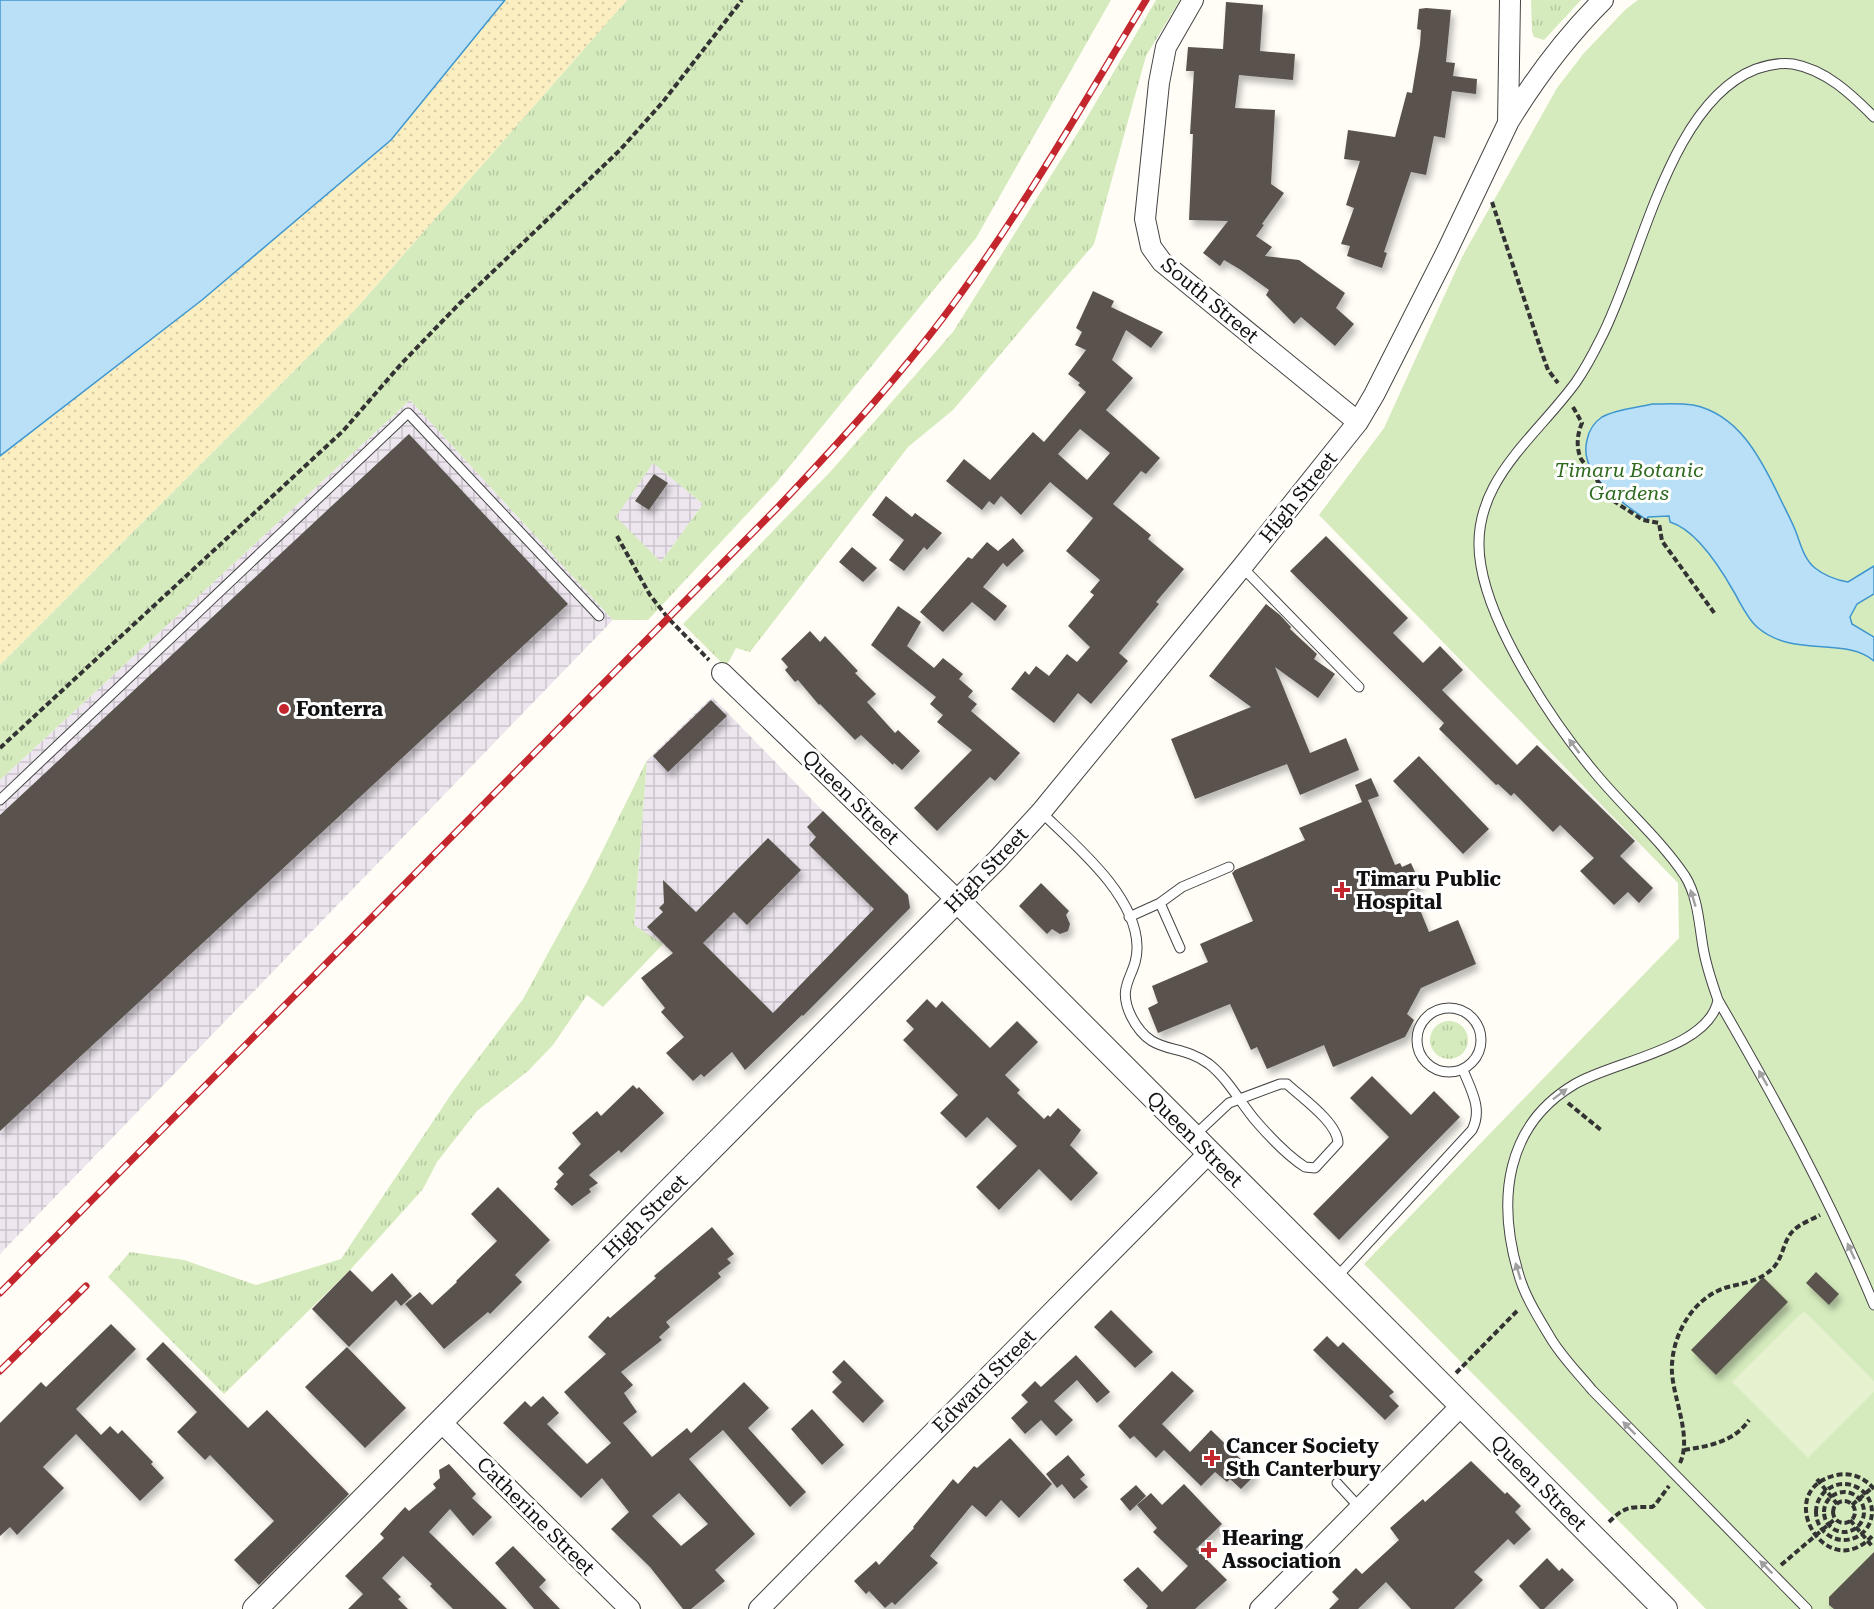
<svg xmlns="http://www.w3.org/2000/svg" width="1874" height="1609" viewBox="0 0 1874 1609" font-family="'Roboto Serif',serif">
<style>
.industrial{fill:url(#industrial-grid)}
.grass{fill:url(#grass-tufts);fill-rule:evenodd}
.sand{fill:url(#sand-dots)}
.park{fill:#d5ebbd}
.pitch{fill:#e6f2cf}
.water{fill:#b9e0f7;stroke:#3f96cf;stroke-width:1.5}
.building{fill:#5a524d;fill-rule:evenodd;filter:url(#shadow)}
.lines{fill:none;stroke-linecap:round;stroke-linejoin:round}
.service-casing{stroke:#444;stroke-width:11}
.minor-casing{stroke:#444;stroke-width:22}
.tertiary-casing{stroke:#444;stroke-width:26}
.path{stroke:#333;stroke-width:4;stroke-dasharray:6 3;stroke-linecap:butt}
.service{stroke:#fff;stroke-width:9}
.minor{stroke:#fff;stroke-width:20}
.tertiary{stroke:#fff;stroke-width:24}
.rail-casing{stroke:#c4262e;stroke-width:7}
.rail{stroke:#fff;stroke-width:4.5;stroke-dasharray:14;stroke-linecap:butt}
.oneway{fill:#a0a0a0}
.poi-dot{fill:#c4262e;stroke:#fff;stroke-width:2}
.labels{text-anchor:middle;stroke-width:6;stroke-linejoin:round;paint-order:stroke}
.street-label{font-size:20px;fill:#111;stroke:#fff}
.park-label{font-size:20px;font-style:italic;fill:#2f6b1f;stroke:#fff}
.poi-label{font-size:20px;font-weight:bold;fill:#111;stroke:#fff;text-anchor:start}
</style>
<defs>
<pattern id="industrial-grid" width="8" height="8" patternUnits="userSpaceOnUse" patternTransform="scale(1.5)"><rect width="8" height="8" fill="#eee6ef"/><path d="M0 4h8M4 0v8" fill="none" stroke="#cbc4cc"/></pattern>
<pattern id="grass-tufts" width="24" height="20" patternUnits="userSpaceOnUse" patternTransform="scale(1.5)"><rect width="24" height="20" fill="#d5ebbd"/><path d="M3 7l-1-3M5 7V3M7 7l1-3M15 17l-1-3M17 17v-4M19 17l1-3" fill="none" stroke="#b6c8a1"/></pattern>
<pattern id="sand-dots" width="8" height="8" patternUnits="userSpaceOnUse" patternTransform="scale(1.5)"><rect width="8" height="8" fill="#fbeec1"/><path d="M2 2h.1M6 6h.1" fill="none" stroke="#d6cba5" stroke-width="1.8" stroke-linecap="round"/></pattern>
<filter id="shadow"><feDropShadow dx="3.5" dy="6" stdDeviation="3" flood-color="#0004"/></filter>
</defs>
<rect width="100%" height="100%" fill="#fffdf5"/>
<path class="industrial" d="M410,400L613,620L0,1254V780Z
M653,462L703,504L661,562L615,517Z
M712,697L823,811L908,895L910,908L768,1048L663,944L634,925L647,760Z"/>
<path class="grass" d="M627,0H1111L976,238L776,483L648,620H613L410,400L0,780V665L353,312ZM653,463L703,504L661,562L616,517Z
M1156,0H1180L1146,56L1094,244L953,410L908,447L750,652L736,648L726,667L683,624L831,471L953,332L1082,126Z
M1531,0H1581L1544,40L1534,37L1532,32Z
M647,760L634,925L663,944L603,1007L587,995L553,1045L528,1071L477,1111L437,1162L423,1189L350,1270L224,1394L108,1277L130,1252L184,1260L256,1285L341,1259L454,1090L523,999L587,882Z
M1430 1040a19 19 0 1 1 38 0a19 19 0 1 1-38 0Z"/>
<path class="sand" d="M505,0H627L353,312L0,665V457L202,300L391,140Z"/>
<path class="park" d="M1638,0H1874V1609H1706L1364,1264L1679,938L1678,883L1319,515L1384,428L1462,257L1557,88L1584,53L1626,9Z"/>
<path class="pitch" d="M1804,1311L1874,1381V1392L1808,1458L1732,1382Z"/>
<path class="water" d="M0,0H505L391,140L202,300L0,456Z
M1652,404C1665,404 1679,403 1693,405C1738,414 1760,457 1778,494C1784,507 1791,519 1796,532C1801,545 1804,559 1815,568C1825,576 1836,580 1848,582L1874,566V594L1857,604L1850,617L1852,624L1874,637V661C1845,636 1794,659 1757,627C1747,618 1741,604 1734,592C1721,569 1697,530 1670,522L1669,516L1648,517L1647,520C1622,503 1578,475 1587,440C1589,430 1593,423 1602,417C1616,409 1636,408 1652,404Z"/>
<path class="building" d="M1226,2L1263,5L1260,51L1295,54L1293,80L1239,75L1235,108L1275,110L1271,184L1284,193L1262,224L1264,225L1256,236L1272,247L1265,256L1299,260L1345,293L1336,308L1354,324L1335,346L1301,317L1294,324L1266,295L1269,290L1241,270L1224,260L1220,266L1203,253L1228,221L1189,220L1193,134H1190L1194,71H1186L1188,47L1223,49Z
M1426,8L1451,10L1446,62L1455,63L1453,76L1477,79L1476,94L1452,91L1445,138L1434,136L1426,175L1411,172L1384,252L1387,253L1382,268L1347,256L1350,246L1341,244L1354,208L1346,205L1360,161L1344,159L1348,130L1395,137L1407,92L1412,93L1420,44L1421,30L1417,29L1419,9Z
M1093,291L1114,301L1111,307L1163,332L1151,348L1126,330L1112,360L1133,378L1106,410L1160,458L1146,474L1141,471L1113,504L1151,535L1148,539L1184,569L1156,602L1159,604L1119,653L1128,661L1091,704L1078,693L1054,723L1011,689L1025,671L1029,675L1036,666L1049,676L1067,654L1077,662L1090,647L1068,626L1094,595L1090,592L1100,580L1066,551L1093,518L1050,482L1021,515L1001,496L994,505L989,501L982,510L946,481L964,459L990,480L1033,432L1044,442L1086,392L1078,385L1080,383L1068,374L1086,350L1075,345L1082,332L1076,328ZM1080,429L1110,453L1087,480L1058,454Z
M409,434L568,604L0,1131V815Z
M654,474L668,483L649,510L635,501Z
M886,496L912,517L915,513L942,533L927,550L924,547L904,571L889,560L904,540L872,515Z
M1326,536L1408,618L1393,633L1423,663L1440,646L1463,670L1442,690L1517,765L1537,745L1635,841L1620,856L1653,888L1639,903L1628,892L1614,905L1580,871L1594,858L1560,825L1553,832L1514,793L1511,796L1498,784L1496,785L1439,729L1444,723L1290,571Z
M1013,538L1024,551L1007,567L1003,563L983,587L1007,606L995,621L972,602L943,632L920,612L968,557L972,559L987,542L998,551Z
M852,547L877,568L863,582L839,562Z
M1266,604L1280,615L1291,627L1290,629L1317,654L1314,659L1335,674L1318,698L1275,667L1310,753L1346,738L1359,770L1300,795L1287,764L1195,799L1171,739L1251,707L1209,676Z
M898,606L921,622L907,646L934,668L943,658L963,674L959,679L973,691L968,697L977,704L971,711L1020,753L995,781L990,777L937,831L914,808L972,750L937,722L943,715L930,704L936,697L871,645Z
M810,631L820,642L825,636L858,671L855,673L876,694L867,702L895,733L898,730L920,751L902,770L894,763L893,765L861,735L855,740L820,704L819,705L798,680L795,682L785,670L788,667L781,659Z
M711,700L727,716L668,772L653,756Z
M1419,756L1489,829L1463,854L1393,781Z
M1371,778L1379,796L1368,800L1395,865L1400,863L1402,867L1411,863L1421,886L1412,890L1429,932L1458,920L1476,964L1421,988L1407,1014L1414,1020L1405,1037L1333,1067L1324,1045L1267,1069L1257,1047L1251,1050L1230,1004L1158,1033L1148,1008L1158,1003L1152,986L1208,962L1200,944L1253,921L1232,873L1235,870L1305,840L1299,828L1362,802L1355,785Z
M823,811L908,895L910,908L803,1016L802,1015L745,1070L732,1052L704,1077L701,1074L693,1081L666,1053L684,1037L661,1012L665,1008L641,978L673,953L647,927L663,912L659,908L664,903L663,880L696,912L768,838L801,870L747,925L734,912L703,943L773,1013L874,909L809,845L816,837L807,827Z
M1041,883L1069,911L1066,915L1070,924L1068,931L1060,934L1052,929L1047,934L1019,906Z
M927,999L936,1008L942,1001L990,1048L1017,1021L1038,1042L1005,1075L1020,1090L1017,1093L1044,1119L1048,1115L1050,1117L1058,1108L1081,1130L1070,1145L1098,1173L1071,1201L1039,1169L999,1210L976,1187L1017,1146L987,1117L966,1138L940,1113L958,1095L903,1040L914,1029L906,1021Z
M1372,1076L1411,1115L1434,1091L1460,1117L1339,1240L1313,1214L1389,1137L1350,1098Z
M633,1085L637,1089L639,1087L664,1113L621,1153L619,1150L589,1175L598,1183L589,1189L591,1192L572,1206L554,1189L558,1184L556,1182L564,1174L558,1168L581,1144L572,1133L597,1111L601,1116Z
M498,1187L550,1240L515,1275L522,1282L490,1314L488,1312L444,1349L405,1304L420,1292L432,1305L457,1282L456,1281L497,1241L471,1214Z
M712,1227L734,1254L727,1259L731,1263L718,1273L721,1277L666,1322L670,1327L659,1337L662,1340L621,1372L633,1385L624,1393L637,1412L623,1423L652,1457L687,1428L691,1433L744,1382L769,1408L748,1428L806,1492L790,1507L723,1430L689,1459L755,1534L715,1570L725,1581L691,1609H683L650,1567L611,1529L629,1512L602,1478L581,1498L503,1423L525,1401L531,1407L543,1396L559,1413L547,1424L587,1464L611,1443L564,1392L606,1354L588,1337L608,1316L610,1318L656,1278L654,1276ZM679,1493L708,1524L681,1546L652,1516Z
M350,1270L372,1292L392,1273L412,1296L401,1306L396,1300L349,1347L312,1309Z
M1816,1272L1839,1294L1829,1305L1806,1283Z
M1763,1277L1788,1302L1716,1375L1691,1350Z
M1111,1310L1153,1352L1135,1368L1094,1327Z
M111,1324L136,1349L76,1409L101,1435L110,1426L118,1434L122,1430L153,1462L151,1464L164,1478L140,1501L76,1434L43,1467L64,1488L17,1535L10,1527L0,1536V1423L41,1382L46,1387Z
M1327,1336L1338,1347L1343,1342L1394,1392L1389,1396L1399,1406L1385,1420L1313,1350Z
M163,1342L248,1428L267,1410L349,1494L259,1585L234,1560L274,1521L210,1455L205,1460L177,1432L197,1412L146,1359Z
M347,1347L406,1408L365,1448L305,1387Z
M1076,1355L1110,1392L1097,1403L1077,1380L1054,1401L1073,1420L1056,1436L1041,1420L1025,1434L1011,1418L1028,1402L1021,1395L1035,1381L1041,1387Z
M844,1360L884,1401L863,1423L832,1392L842,1382L832,1372Z
M1172,1371L1194,1391L1162,1424L1190,1452L1211,1430L1256,1474L1241,1489L1230,1479L1227,1482L1215,1472L1201,1486L1164,1450L1156,1458L1134,1436L1130,1439L1118,1426Z
M812,1409L844,1445L822,1465L791,1429Z
M1010,1438L1052,1484L1019,1518L1001,1500L986,1517L972,1505L930,1556L938,1563L895,1605L892,1602L885,1608L869,1591L866,1594L854,1581L876,1561L879,1565L914,1528L913,1527L953,1479L958,1484L974,1466L977,1468Z
M1068,1455L1085,1475L1080,1479L1088,1487L1074,1499L1062,1484L1057,1488L1046,1474Z
M1471,1461L1505,1494L1507,1492L1521,1506L1515,1512L1531,1529L1514,1545L1508,1539L1474,1572L1483,1580L1454,1609H1411L1386,1582L1358,1609H1329L1339,1599L1332,1592L1356,1568L1362,1574L1399,1540L1390,1528L1423,1499L1425,1502Z
M449,1464L476,1494L472,1498L492,1517L473,1536L450,1509L429,1532L507,1609H453L430,1586L432,1584L403,1556L382,1578L401,1597L398,1599L408,1609H348L363,1594L345,1576L384,1538L380,1534L405,1507L409,1511L436,1488L433,1484L440,1478L439,1470Z
M1184,1484L1222,1524L1196,1549L1227,1580L1195,1609H1146L1148,1606L1123,1580L1138,1567L1162,1592L1188,1566L1153,1532L1157,1528L1137,1505L1151,1493L1162,1505Z
M1136,1485L1146,1496L1130,1511L1120,1499Z
M513,1546L546,1580L539,1587L560,1609H534L495,1563Z
M1874,1552V1609H1834L1829,1605V1597Z
M1547,1558L1559,1571L1562,1568L1574,1580L1544,1609H1540L1519,1586Z"/>
<g class="lines">
<defs>
<path id="service" d="M1874,117C1851,94 1826,70 1793,64C1781,62 1768,65 1756,69C1668,103 1641,263 1600,340C1593,354 1585,369 1576,382C1534,440 1466,485 1481,566C1492,631 1553,723 1596,774C1625,809 1660,839 1685,876C1698,897 1699,924 1703,947C1706,966 1712,983 1718,1000C1776,1100 1830,1199 1874,1305
M1242,567L1359,687
M0,800L408,413L599,616
M1041,812C1075,845 1136,895 1137,946C1138,976 1115,983 1131,1016C1152,1058 1178,1041 1209,1064C1228,1079 1240,1102 1255,1120C1268,1135 1288,1156 1305,1167L1315,1168L1338,1143C1338,1123 1302,1098 1287,1084H1280L1229,1103L1195,1135
M1160,903L1180,948
M1129,917L1160,903L1182,887L1229,867
M1718,1000C1709,1049 1613,1061 1575,1084C1505,1125 1497,1200 1518,1272C1524,1295 1538,1317 1550,1337C1561,1356 1578,1373 1592,1390L1807,1609
M1417 1040a32 32 0 1 1 64 0a32 32 0 1 1-64 0Z
M1336,1278L1472,1130C1483,1109 1471,1090 1463,1070
M1337,1483L1360,1508"/>
<path id="minor" d="M1193,0L1166,47L1159,83L1145,219L1151,247L1162,262L1358,422
M1509,121C1536,77 1566,37 1603,0
M722,673L957,900L997,860L1041,812L1242,567L1358,422L1374,395L1446,253L1508,123L1510,0
M441,1422L630,1609
M759,1609L1209,1153
M1260,1609L1461,1406"/>
<path id="tertiary" d="M255,1609L957,900L1665,1609"/>
</defs>
<use href="#service" class="service-casing"/>
<use href="#minor" class="minor-casing"/>
<use href="#tertiary" class="tertiary-casing"/>
<path class="path" d="M1492,202L1543,356L1548,370L1558,383
M1573,407L1582,423C1577,434 1576,448 1581,459L1612,500L1643,520L1659,523L1662,541L1715,614
M617,536L650,595L668,618L709,660
M0,748L343,431L402,363L459,304L620,150L662,103L742,0
M1568,1103L1601,1130
M1456,1373L1518,1310
M1684,1450C1709,1446 1734,1442 1749,1420
M1680,1463C1692,1437 1674,1401 1672,1373C1670,1338 1692,1297 1728,1287C1744,1283 1760,1281 1773,1268C1783,1258 1783,1242 1792,1232C1799,1224 1811,1220 1820,1215
M1817,1479L1837,1504
M1816 1512a28 28 0 1 1 56 0a28 28 0 1 1-56 0Z
M1874,1489C1865,1478 1852,1472 1837,1475C1769,1489 1827,1589 1874,1534
M1824 1512a20 20 0 1 1 40 0a20 20 0 1 1-40 0Z
M1833 1512a11 11 0 1 1 22 0a11 11 0 1 1-22 0Z
M1852,1505L1873,1487
M1850,1520L1872,1546
M1609,1522C1625,1506 1630,1507 1652,1507L1655,1505L1669,1486
M1781,1565L1835,1519"/>
<use href="#service" class="service"/>
<use href="#minor" class="minor"/>
<use href="#tertiary" class="tertiary"/>
<defs>
<path id="rail" d="M0,1293L779,506C843,438 907,369 962,292C1029,199 1086,99 1146,0
M0,1371L86,1286"/>
</defs>
<use href="#rail" class="rail-casing"/>
<use href="#rail" class="rail"/>
</g>
<defs><path id="oneway-solid" d="M-6-.8H1V-3.2L6.5 0L1 3.2V.8H-6Z" transform="scale(1.5)"/></defs>
<g class="oneway">
<use href="#oneway-solid" transform="translate(1574 746) rotate(-127)"/>
<use href="#oneway-solid" transform="translate(1693 898) rotate(-107)"/>
<use href="#oneway-solid" transform="translate(1763 1078) rotate(-120)"/>
<use href="#oneway-solid" transform="translate(1560 1094) rotate(-37)"/>
<use href="#oneway-solid" transform="translate(1851 1251) rotate(-115)"/>
<use href="#oneway-solid" transform="translate(1518 1271) rotate(-107)"/>
<use href="#oneway-solid" transform="translate(1629 1428) rotate(-135)"/>
<use href="#oneway-solid" transform="translate(1766 1567) rotate(-135)"/>
</g>
<g class="poi-dot">
<circle cx="284" cy="709" r="6"/>
<path d="M1339 881h6v6h6v6h-6v6h-6v-6h-6v-6h6z"/>
<path d="M1209 1449h6v6h6v6h-6v6h-6v-6h-6v-6h6z"/>
<path d="M1206 1541h6v6h6v6h-6v6h-6v-6h-6v-6h6z"/>
</g>
<g class="labels">
<g class="street-label">
<text transform="translate(1210 300) rotate(40)" y="7">South Street</text>
<text transform="translate(1298 497) rotate(-51)" y="7">High Street</text>
<text transform="translate(851 797) rotate(44)" y="7">Queen Street</text>
<text transform="translate(986 870) rotate(-46)" y="7">High Street</text>
<text transform="translate(1195 1139) rotate(45)" y="7">Queen Street</text>
<text transform="translate(645 1216) rotate(-45)" y="7">High Street</text>
<text transform="translate(984 1381) rotate(-45)" y="7">Edward Street</text>
<text transform="translate(1539 1483) rotate(45)" y="7">Queen Street</text>
<text transform="translate(536 1516) rotate(45)" y="7">Catherine Street</text>
</g>
<g class="park-label">
<text x="1629" y="477">Timaru Botanic<tspan x="1629" dy="23">Gardens</tspan></text>
</g>
<g class="poi-label">
<text x="296" y="716">Fonterra</text>
<text x="1356" y="886">Timaru Public<tspan x="1356" dy="23">Hospital</tspan></text>
<text x="1226" y="1453">Cancer Society<tspan x="1226" dy="23">Sth Canterbury</tspan></text>
<text x="1222" y="1545">Hearing<tspan x="1222" dy="23">Association</tspan></text>
</g>
</g>
</svg>
